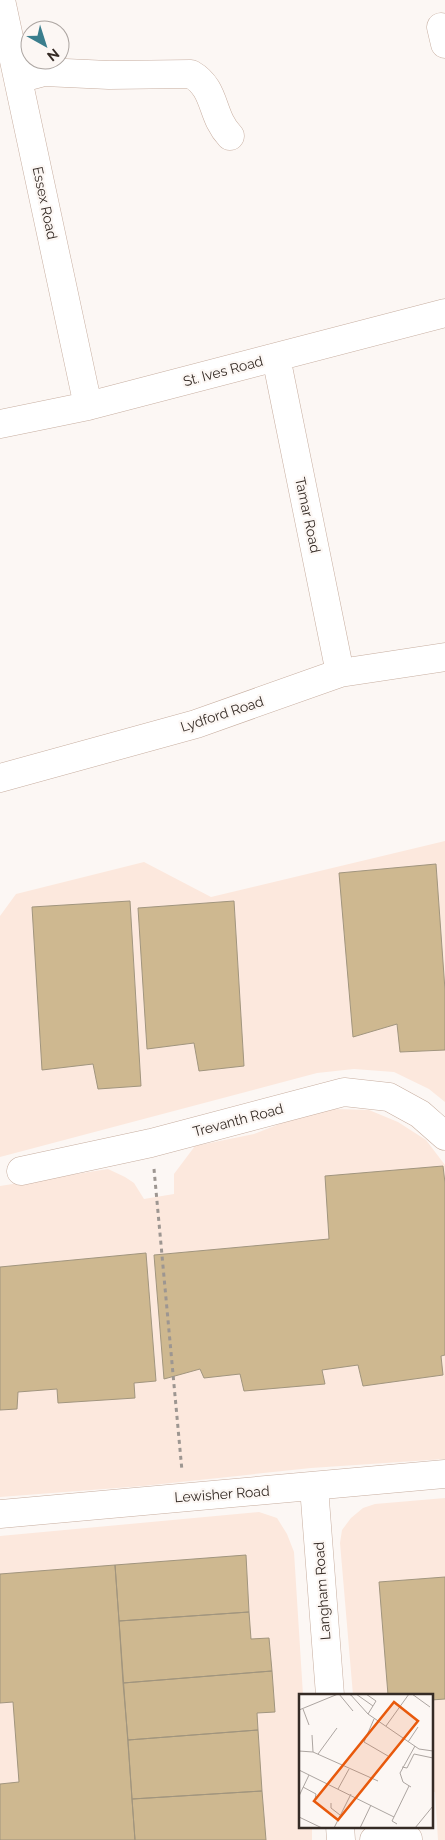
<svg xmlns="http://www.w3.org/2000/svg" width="445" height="1840" viewBox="0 0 445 1840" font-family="Raleway,sans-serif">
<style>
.built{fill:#fce8dd}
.building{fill:#ceb890;stroke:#a1957e}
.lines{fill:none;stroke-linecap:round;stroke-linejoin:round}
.minor-casing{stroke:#c7aea0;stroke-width:29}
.path{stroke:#9d9691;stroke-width:3;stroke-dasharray:4 4;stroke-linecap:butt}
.minor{stroke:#fff;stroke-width:28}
.labels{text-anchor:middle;stroke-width:4.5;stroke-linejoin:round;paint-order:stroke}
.street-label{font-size:14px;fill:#352b25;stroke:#fcf7f4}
.inset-road{fill:none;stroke:#aca5a1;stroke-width:1}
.view{fill:#e8590c;fill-opacity:0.15;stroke:#e8590c;stroke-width:2.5}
.inset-edge{fill:none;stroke:#352b25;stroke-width:2.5}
</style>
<rect width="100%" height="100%" fill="#fcf7f4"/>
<path class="built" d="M445,841V1102L429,1089L394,1072L354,1069L317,1073L0,1157V916L16,894L144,862L211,897Z
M334,1109L369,1110L398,1122L426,1140L445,1165V1459L311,1468L143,1486L0,1497V1186L108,1169L125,1177L134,1183L144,1199L174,1194V1174L195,1146L254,1134L295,1118Z
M445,1498V1840H438L435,1792H431V1695H353L340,1543L342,1530L351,1518L363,1508L375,1504Z
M259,1512L277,1518L287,1534L294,1552L303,1695H300V1826H312V1840H0V1536Z"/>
<path class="building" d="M436,864L445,990V1050L400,1052L397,1024L353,1037L339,873Z
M130,901L141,1086L98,1089L93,1064L42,1070L32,907Z
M234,901L244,1066L199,1071L194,1043L147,1049L138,908Z
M443,1166L445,1183V1355L441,1356L443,1375L363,1386L358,1365L322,1370L325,1384L244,1391L240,1374L204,1378L200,1369L164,1379L154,1255L329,1239L325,1176Z
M146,1253L156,1381L134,1383L135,1398L58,1403L57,1389L18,1392L17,1409L0,1410V1267Z
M246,1555L249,1612L119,1621L115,1565Z
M115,1565L135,1840H0V1784L19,1782L13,1702L0,1703V1574Z
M445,1577V1699L431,1700V1695H388L379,1582Z
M249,1612L251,1639L269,1638L272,1671L123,1683L119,1621Z
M272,1671L275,1712L257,1713L258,1730L128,1740L123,1683Z
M258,1730L262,1791L132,1799L128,1740Z
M262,1791L266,1840H135L132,1799Z"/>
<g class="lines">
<defs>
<path id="minor" d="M1,0L88,406
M441,27L445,44
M18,79L44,72L109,75L191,74C217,89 210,115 230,136
M276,357L340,673
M0,424L88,406L445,313
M0,778L196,724L340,673L445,657
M21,1171L151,1143L344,1092L389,1097L420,1114L445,1136
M314,1487L330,1695
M0,1514L445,1474
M340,1826L341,1840
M374,1840L408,1839"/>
</defs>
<use href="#minor" class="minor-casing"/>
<path class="path" d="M154,1169L182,1471"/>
<use href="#minor" class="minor"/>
</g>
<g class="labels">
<g class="street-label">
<text transform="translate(45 203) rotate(78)" y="5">Essex Road</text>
<text transform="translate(223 371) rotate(-15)" y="5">St. Ives Road</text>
<text transform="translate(308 515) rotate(78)" y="5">Tamar Road</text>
<text transform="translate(222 714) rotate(-18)" y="5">Lydford Road</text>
<text transform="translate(238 1120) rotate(-15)" y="5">Trevanth Road</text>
<text transform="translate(222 1494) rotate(-4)" y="5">Lewisher Road</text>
<text transform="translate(322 1591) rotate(-94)" y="5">Langham Road</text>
</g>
</g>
<g transform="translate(299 1694)">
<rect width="134" height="134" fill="#fcf7f4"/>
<path class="inset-road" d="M40,0L54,17M51,0L69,20L120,55L134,57M67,0L77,7L69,20M113,0L131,13M51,1L57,0L74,12M4,15L10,31M0,16L39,0M75,25L65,48L89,62M87,32L110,0M13,41L14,58M109,48L119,33M0,57L14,58L79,87M19,60L38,34M103,73L108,74L115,60L134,64M0,76L95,123M4,93L17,100L16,105M112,93L104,88L101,79L116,52M39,95L50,75M0,102L10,81M32,109V114L41,121M0,123L23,134M98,130L93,127L110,92M35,134L52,100M61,134L72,111M116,134L134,112"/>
<path class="view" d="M95,8L119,27L39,126L15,107Z"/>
<rect width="134" height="134" class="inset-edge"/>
</g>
<g transform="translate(45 45) rotate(141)"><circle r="24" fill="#fcf7f4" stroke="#aca5a1"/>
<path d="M0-4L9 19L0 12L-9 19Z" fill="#3a7e8d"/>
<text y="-8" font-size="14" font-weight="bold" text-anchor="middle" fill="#352b25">N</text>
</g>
</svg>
